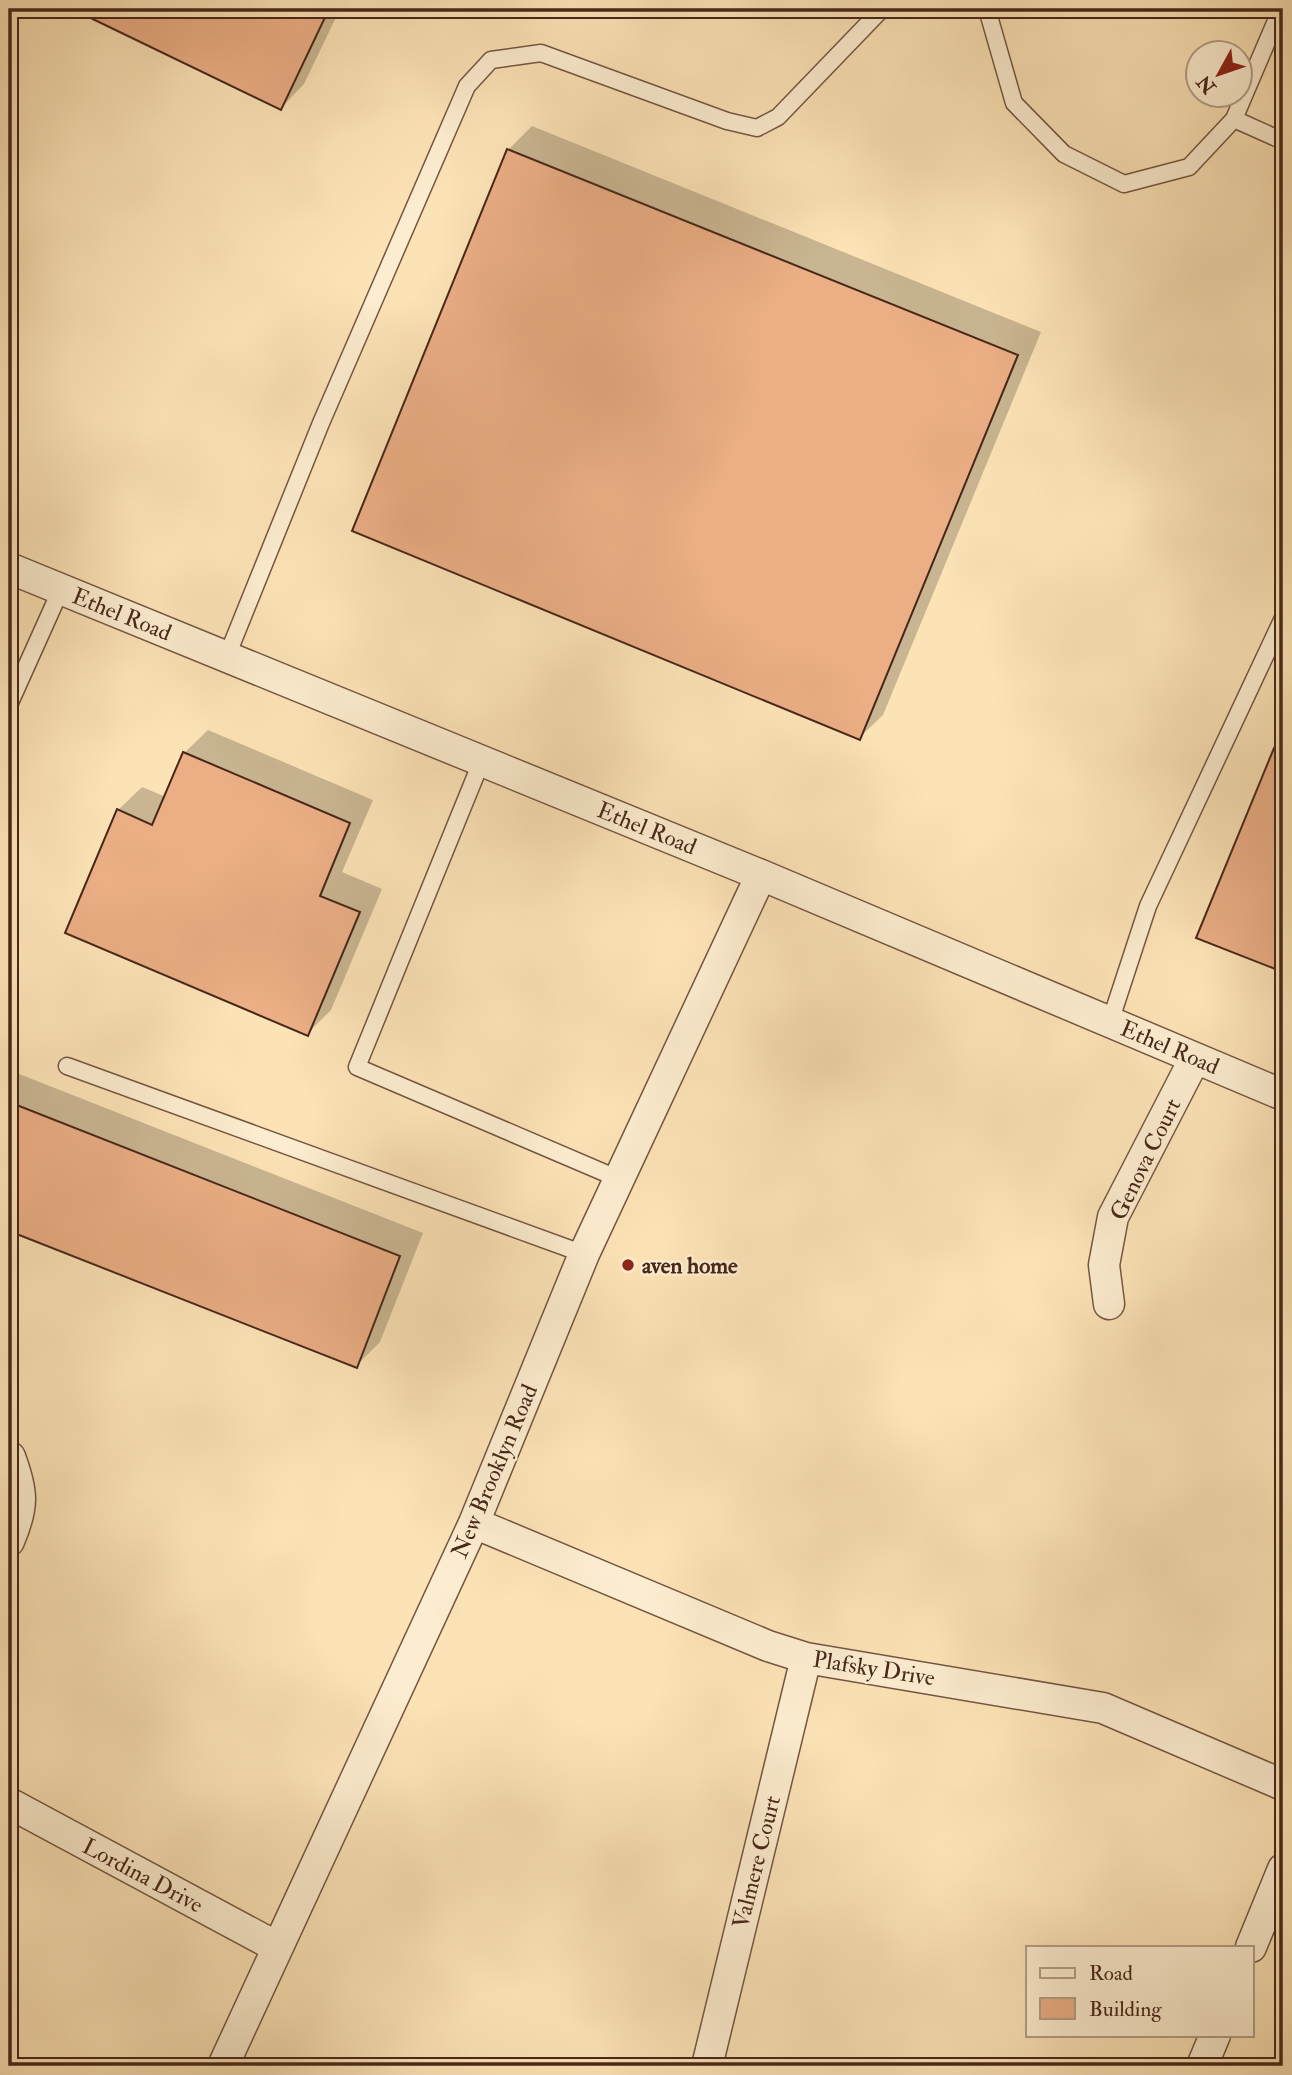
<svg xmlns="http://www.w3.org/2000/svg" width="1292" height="2075" viewBox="0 0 1292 2075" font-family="'IM FELL Double Pica',serif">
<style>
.shadow{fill:#0003}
.building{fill:#ebae85;stroke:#47271a;stroke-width:2}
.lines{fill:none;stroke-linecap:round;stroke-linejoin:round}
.lane-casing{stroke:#745641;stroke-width:19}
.street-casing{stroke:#745641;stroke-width:33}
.lane{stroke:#fdedd0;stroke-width:16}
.street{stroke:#fdedd0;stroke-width:30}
.poi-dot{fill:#8f2418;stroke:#fdedd0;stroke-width:2.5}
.labels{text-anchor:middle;stroke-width:5;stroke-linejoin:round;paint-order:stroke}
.street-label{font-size:23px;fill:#47271a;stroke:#fdedd0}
.poi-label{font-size:23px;font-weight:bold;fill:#47271a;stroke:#fdedd0;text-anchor:start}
</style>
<rect width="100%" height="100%" fill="#fce3b6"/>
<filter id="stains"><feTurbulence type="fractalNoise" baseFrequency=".00286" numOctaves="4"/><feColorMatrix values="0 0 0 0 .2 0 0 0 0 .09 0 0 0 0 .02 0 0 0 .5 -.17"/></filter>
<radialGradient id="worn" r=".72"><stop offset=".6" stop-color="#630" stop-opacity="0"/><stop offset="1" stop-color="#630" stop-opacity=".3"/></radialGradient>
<path class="shadow" d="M76,9H340L304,84L281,108Z
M532,126L1041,332L883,715L859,738L508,150Z
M208,730L373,800L342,872L382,889L331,1010L307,1034L118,810L142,787L166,797L184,753Z
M1283,741V971L1198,937L1275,749Z
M9,1070L423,1233L380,1342L356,1366L9,1229Z"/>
<path class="building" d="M72,9H329L281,110Z
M507,149L1018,355L860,740L352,531Z
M1274,748L1283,752V972L1196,938Z
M183,752L350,823L320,896L360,912L308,1036L65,933L117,809L152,825Z
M9,1102L400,1256L357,1368L9,1231Z"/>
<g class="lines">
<defs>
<path id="lane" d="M990,9L989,16L1014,103L1064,154L1124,184L1189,167L1234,119L1283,141
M1234,119L1281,9
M227,656L321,423L467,86L491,60L541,53L727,121L757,128L778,117L882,9
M9,705L61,589
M482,760L357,1067L619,1179
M1110,1022L1148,906L1283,618
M67,1066L584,1254"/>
<path id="street" d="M9,568L761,875L1283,1095
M1109,1304L1104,1265L1113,1217L1195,1058
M474,1523L768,1646L806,1658L1103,1708L1283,1785
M9,1541C24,1506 23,1492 10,1457
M9,1803L277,1947
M1251,1947L1283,1869
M223,2066L474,1523L584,1254L761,875
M707,2066L806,1658
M1202,2066L1215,2035"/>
</defs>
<use href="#lane" class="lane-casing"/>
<use href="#street" class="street-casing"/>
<use href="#lane" class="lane"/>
<use href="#street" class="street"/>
</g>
<circle class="poi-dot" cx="628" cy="1265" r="7"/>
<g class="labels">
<g class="street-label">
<text transform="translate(122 614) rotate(22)" y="8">Ethel Road</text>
<text transform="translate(647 828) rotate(22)" y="8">Ethel Road</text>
<text transform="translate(1170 1047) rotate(23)" y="8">Ethel Road</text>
<text transform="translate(1145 1159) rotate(-64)" y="8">Genova Court</text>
<text transform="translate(494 1471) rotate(-67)" y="8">New Brooklyn Road</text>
<text transform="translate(874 1668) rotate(9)" y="8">Plafsky Drive</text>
<text transform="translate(756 1862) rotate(-76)" y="8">Valmere Court</text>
<text transform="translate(143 1875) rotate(28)" y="8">Lordina Drive</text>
</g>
<g class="poi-label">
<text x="642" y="1273">aven home</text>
</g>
</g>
<rect width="1292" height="2075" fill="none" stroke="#fce3b6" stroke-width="35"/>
<rect x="10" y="10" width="1271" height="2054" fill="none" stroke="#47271a" stroke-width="3.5"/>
<rect x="18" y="18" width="1257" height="2040" fill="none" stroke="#47271a" stroke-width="2"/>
<rect x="1026" y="1946" width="228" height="91" fill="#fdedd0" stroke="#b49e87" stroke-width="2"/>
<rect x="1040" y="1968" width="35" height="10" fill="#fdedd0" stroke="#b49e87" stroke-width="2"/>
<text x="1089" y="1980" font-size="21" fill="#47271a">Road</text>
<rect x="1040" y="1998" width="35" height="21" fill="#ebae85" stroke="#b49e87" stroke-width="2"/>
<text x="1089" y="2016" font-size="21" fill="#47271a">Building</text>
<g transform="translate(1219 74) rotate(230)"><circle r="33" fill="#fdedd0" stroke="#b49e87" stroke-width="2"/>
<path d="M0-5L12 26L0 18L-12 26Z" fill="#8f2418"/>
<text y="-10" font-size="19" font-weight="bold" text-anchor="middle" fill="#47271a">N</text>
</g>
<rect width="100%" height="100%" filter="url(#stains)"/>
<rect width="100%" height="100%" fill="url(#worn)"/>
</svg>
